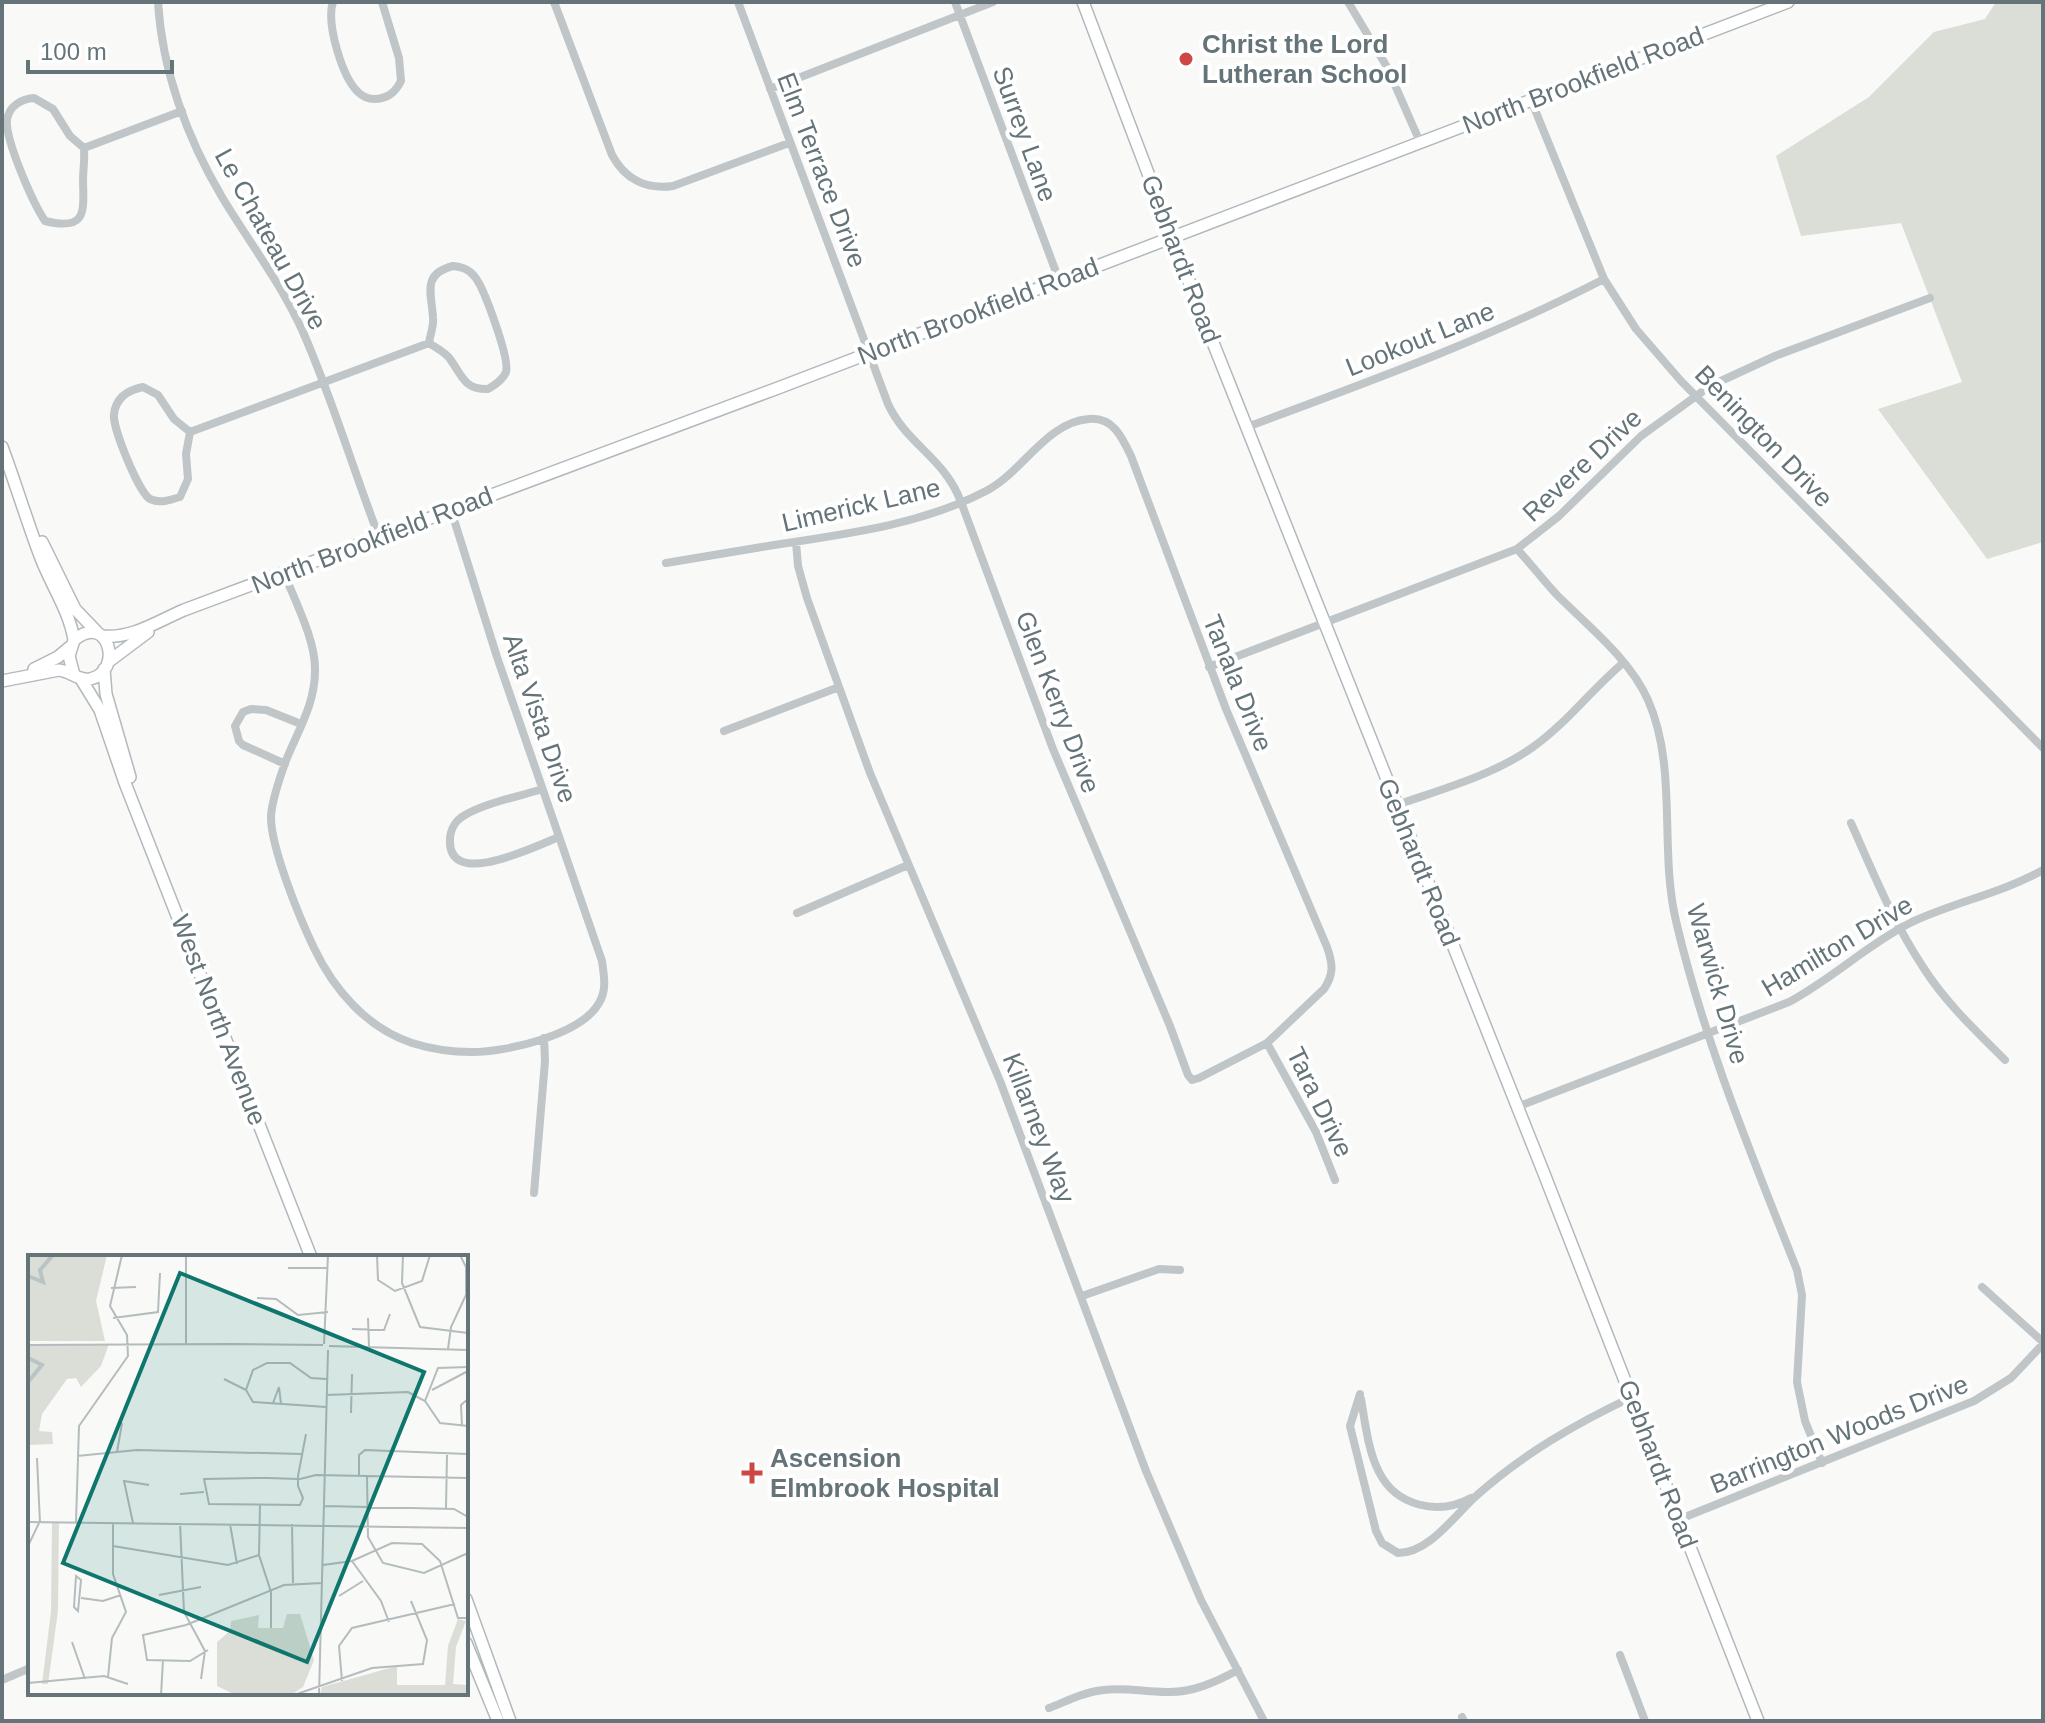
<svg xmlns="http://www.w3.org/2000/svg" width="2045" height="1723" viewBox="0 0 2045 1723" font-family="Helvetica,sans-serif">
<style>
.green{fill:#dbded7}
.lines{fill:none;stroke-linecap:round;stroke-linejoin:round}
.secondary-casing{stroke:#b2b9bc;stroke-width:14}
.street{stroke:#c0c5c7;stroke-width:8}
.secondary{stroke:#fff;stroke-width:11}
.poi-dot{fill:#cd4744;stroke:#fff;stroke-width:3}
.labels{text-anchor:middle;stroke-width:8;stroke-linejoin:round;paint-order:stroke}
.poi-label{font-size:26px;font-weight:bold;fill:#647479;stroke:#fff;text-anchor:start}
.street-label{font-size:26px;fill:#647479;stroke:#fff}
.inset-river{fill:none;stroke:#b9c4c6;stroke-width:4}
.inset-road{fill:none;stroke:#b4bcbd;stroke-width:2}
.view{fill:#0f766e;fill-opacity:0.15;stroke:#0f766e;stroke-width:4}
.inset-edge{fill:none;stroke:#647479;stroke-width:4}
</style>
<rect width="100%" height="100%" fill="#f9f9f8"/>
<path class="green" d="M1996,2H2043V542L1987,559L1878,409L1962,382L1901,223L1801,236L1776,156L1869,97L1934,32L1985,19Z"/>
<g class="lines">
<defs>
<path id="secondary" d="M1083,2L1200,310L1543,1171L1758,1721
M2,447C15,482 26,518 39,553C49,582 69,609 74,640
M42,542L75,609L97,632
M103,636C132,639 158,621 184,610L778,388L1788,2
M108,662L148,632
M34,669L58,657L70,647
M104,669L106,694L130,777
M81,679L100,710L125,783L311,1257
M2,681L59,670C70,671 79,681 90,679C124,672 109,611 74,640L69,656L74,675
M466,1599L510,1721
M466,1643L498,1721"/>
</defs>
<use href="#secondary" class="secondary-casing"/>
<path class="street" d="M158,2C162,70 187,138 222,197C249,242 281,283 303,332C332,398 353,469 379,537
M333,2C326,23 342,77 358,92C365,99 374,100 382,98C392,96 397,89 401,81L399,58L382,2
M554,2L612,155C625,179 646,190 673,186L789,143
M955,2L1059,280
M1348,2L1387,67L1420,142
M770,89L993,2
M34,98L53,109L70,136L84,148C85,159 83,170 83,181C84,213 86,231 45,221C33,203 5,140 7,120C9,106 21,99 34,98Z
M1531,100L1604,279L1636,329L1681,381L2043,748
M84,148L182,111
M453,266C462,267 469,269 475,277C484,288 510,359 506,372C503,380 495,385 488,389C464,390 462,375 450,359C445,352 436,348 429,343C430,335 434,326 433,318C432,294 421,274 453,266Z
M143,387L158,395L174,419L190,432L186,454L188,479L180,497C169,500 161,504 150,499C139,493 112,427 114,414C116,397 128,390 143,387Z
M1247,427C1368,382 1488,339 1604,279
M190,432L429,343
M796,542L798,566L807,598L870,773L1000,1081L1146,1471L1201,1600L1264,1721
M1517,549C1531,564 1543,580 1557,595C1588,626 1630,659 1648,700C1678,768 1659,849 1676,921C1704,1041 1752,1156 1797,1270L1802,1295L1797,1382L1805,1421L1822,1463
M666,563C702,557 738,551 774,545C845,534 921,525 986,491C1022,473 1046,422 1089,419C1113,417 1122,437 1131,456L1226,709L1327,947C1333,964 1334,974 1324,989L1267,1043L1199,1078L1192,1080L1188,1075L1170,1026L1053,749L961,502C944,457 907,445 888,404L738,2
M284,573C295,601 316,641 315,671C315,705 297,732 285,763C280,778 272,799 271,816C270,846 300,919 314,948C334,990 367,1028 412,1043C431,1049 452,1052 472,1052C507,1052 581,1035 599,1003C607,990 604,976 602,961L497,657L451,510
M1209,667L1517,549L1559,516L1641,436L1710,386L1775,356L1930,298
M724,731L839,687
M285,764L243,745L239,741L235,726L243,712L251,709L266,710L301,724
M542,789C518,797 488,802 465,815C456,820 450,829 450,840C448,890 536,846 559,837
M1397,805C1442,789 1494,775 1533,747C1567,723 1592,689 1623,663
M1851,823C1873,872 1893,922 1923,967C1945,1002 1976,1031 2005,1060
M797,913L908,865
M1267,1043L1316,1132L1335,1180
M1517,1107L1789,1002C1832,979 1868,944 1912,922C1955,902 2002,893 2043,870
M534,1193L545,1061L544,1038
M1982,1287L2043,1342
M1082,1296L1159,1269L1180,1270
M1360,1394L1350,1426L1376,1531L1382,1543L1398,1553C1429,1553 1454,1516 1476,1496C1523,1454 1575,1424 1632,1397
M1361,1399C1365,1422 1368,1451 1379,1472C1396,1506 1438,1516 1471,1498
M1680,1519L1974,1401L2011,1378L2043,1344
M1620,1655L1645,1721
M2,1680L30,1668
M1049,1708C1067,1701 1084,1692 1103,1690C1125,1687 1145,1692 1166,1692C1192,1693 1216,1682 1238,1670
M1462,1717L1464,1721"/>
<use href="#secondary" class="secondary"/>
</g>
<g class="poi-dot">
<circle cx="1186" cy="59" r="8"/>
<path d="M748 1461h8v8h8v8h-8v8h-8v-8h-8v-8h8z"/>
</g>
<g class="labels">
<g class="poi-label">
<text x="1202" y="53">Christ the Lord<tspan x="1202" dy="30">Lutheran School</tspan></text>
<text x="770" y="1467">Ascension<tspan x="770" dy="30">Elmbrook Hospital</tspan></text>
</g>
<g class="street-label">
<text transform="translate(1583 80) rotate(-21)" y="9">North Brookfield Road</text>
<text transform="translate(1025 134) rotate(70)" y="9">Surrey Lane</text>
<text transform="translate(822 170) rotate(69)" y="9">Elm Terrace Drive</text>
<text transform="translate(271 239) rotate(61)" y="9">Le Chateau Drive</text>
<text transform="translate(1181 259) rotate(69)" y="9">Gebhardt Road</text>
<text transform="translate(978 311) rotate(-21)" y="9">North Brookfield Road</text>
<text transform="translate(1420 339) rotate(-22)" y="9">Lookout Lane</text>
<text transform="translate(1764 436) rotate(46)" y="9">Benington Drive</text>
<text transform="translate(1582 465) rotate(-43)" y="9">Revere Drive</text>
<text transform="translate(861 505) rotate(-13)" y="9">Limerick Lane</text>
<text transform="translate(372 540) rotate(-21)" y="9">North Brookfield Road</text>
<text transform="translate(1238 683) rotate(68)" y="9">Tanala Drive</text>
<text transform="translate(1058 702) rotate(69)" y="9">Glen Kerry Drive</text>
<text transform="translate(540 718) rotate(71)" y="9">Alta Vista Drive</text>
<text transform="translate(1419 862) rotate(68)" y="9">Gebhardt Road</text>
<text transform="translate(1837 946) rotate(-31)" y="9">Hamilton Drive</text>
<text transform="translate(1718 984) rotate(74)" y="9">Warwick Drive</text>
<text transform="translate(219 1020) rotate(69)" y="9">West North Avenue</text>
<text transform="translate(1320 1102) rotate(64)" y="9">Tara Drive</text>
<text transform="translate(1039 1128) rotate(69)" y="9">Killarney Way</text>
<text transform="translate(1839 1434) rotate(-22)" y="9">Barrington Woods Drive</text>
<text transform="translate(1658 1464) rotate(69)" y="9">Gebhardt Road</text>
</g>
</g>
<g transform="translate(28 1255)">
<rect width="440" height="440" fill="#f9f9f8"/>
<path d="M0,0H79L68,46L77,86H0ZM81,89L73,111L53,132L48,123L39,124L14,159L11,176L24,177L25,189L0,190V90ZM24,268H31L30,356L20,429H14L23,356ZM259,359H272L286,405L275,432L263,440H208L189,431V387L202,376L203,366L231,360L230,373H255ZM430,364L438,366L428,392L425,429L440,430V440H292L294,432L369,411V430H417L420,391Z" fill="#dbded7"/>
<path class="inset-river" d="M0,21L15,27L12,15L25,0M0,103L14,110L0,127"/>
<path class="inset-road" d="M158,0V89M349,0L350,25L367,36L394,26L402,0M375,0L374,28L392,72L440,78M260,13H300M83,33L108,32M229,43L248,44L270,60L300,57M85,63L130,57L132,18M340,63L341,92M324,74L356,75L362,59M202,89L295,90M296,89L300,0M0,90L205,89M301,91L440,95M420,94L423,72L438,40V12L432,0M196,124L218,135M404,135L440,116M298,140L380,137L397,146L412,168L440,171M397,146L410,113L440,112M245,148L251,132L253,149M298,152L225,147L218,135L225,115L239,108H262L283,123L299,124M323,158L324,119M434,171L433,150L440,144M278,179L270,221V231L275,243L272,250L181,249L176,224L230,223H240L270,224H272L288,220L440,223M89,197L94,168M49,201L109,195L274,199M9,203L12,268M331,221V200L337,195L440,199M339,221L340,282L355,308L396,318L440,298M152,239L176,237M232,250L231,300L243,337V373M296,251L426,254L440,262M418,253L419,200M0,267L440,273M48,267L51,171L100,101L99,80L82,51L94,0M105,268L96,226L121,230M152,268L156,357L177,396L173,424M202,269L209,309M264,269L265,328M0,291L11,268M85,291L200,310L231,300M324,306L353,346L361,367M295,310L324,306L364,288L394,289L412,306L430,363H440M48,321L53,325L50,356L46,352ZM131,340L173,332M311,341L335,326M53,343L75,346L93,340M44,387L57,424M180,395L162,406L119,405L115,380L158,370L256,330L294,328M80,422L84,383L98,357L85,319V268M314,426L311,391L324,373L427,349M0,428L76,421L100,429M133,440L135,405M266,440L344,413L395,409L399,385L383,346M291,440L300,95"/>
<path class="view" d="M152,18L396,117L279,407L35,308Z"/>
<rect width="440" height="440" class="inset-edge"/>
</g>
<rect width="2045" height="1723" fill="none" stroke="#647479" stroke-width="8"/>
<path d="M28 60v12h144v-12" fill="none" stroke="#647479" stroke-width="4"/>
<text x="40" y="60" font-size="24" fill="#647479" stroke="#ffffff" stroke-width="6" paint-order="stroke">100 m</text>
</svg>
